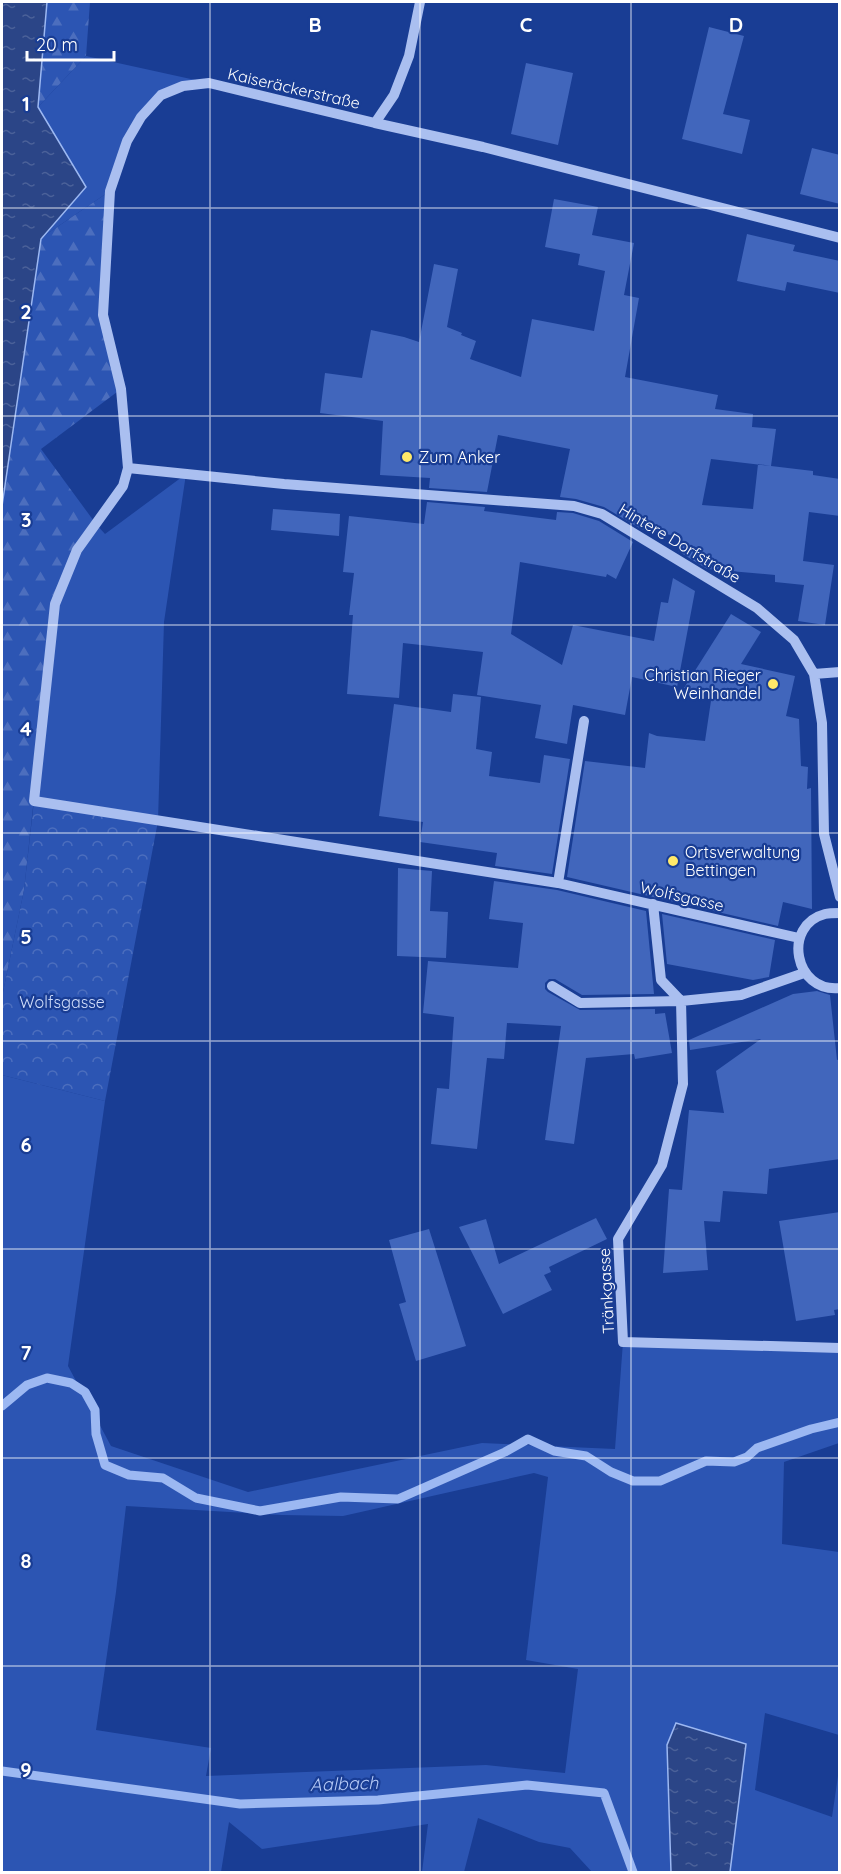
<svg xmlns="http://www.w3.org/2000/svg" width="841" height="1874" viewBox="0 0 841 1874" font-family="Quicksand,sans-serif">
<style>
.green{fill:#2c55b3;fill-rule:evenodd}
.forest{fill:url(#forest-firs)}
.park{fill:url(#park-crowns)}
.water{fill:url(#water-ripples);stroke:#9cb8f2;stroke-width:1.5}
.lines{fill:none;stroke-linecap:round;stroke-linejoin:round}
.stream{stroke:#9cb8f2;stroke-width:9}
.building{fill:#4166bc;fill-rule:evenodd}
.minor{stroke:#aabff0;stroke-width:10}
.grid{fill:none;stroke:#fff;stroke-width:1.5;stroke-opacity:0.55}
.poi-dot{fill:#ffe969;stroke:#193d94;stroke-width:2}
.labels{text-anchor:middle;stroke-width:4.5;stroke-linejoin:round;paint-order:stroke}
.street-label{font-size:16px;fill:#fff;stroke:#193d94}
.poi-label{font-size:16px;fill:#fff;stroke:#193d94;text-anchor:start}
.park-label{font-size:16px;fill:#d1defb;stroke:#193d94}
.water-label{font-size:18px;font-style:italic;fill:#b6caf7;stroke:#193d94}
.grid-label{font-size:20px;text-anchor:middle;font-weight:bold;fill:#fff;stroke:#193d94;stroke-width:4.5;stroke-linejoin:round;paint-order:stroke}
</style>
<defs>
<pattern id="forest-firs" width="22" height="20" patternUnits="userSpaceOnUse" patternTransform="scale(1.5)"><rect width="22" height="20" fill="#2c55b3"/><path d="M5 1l3.5 6h-7zM16 11l3.5 6h-7z" fill="#4c6ebe"/></pattern>
<pattern id="park-crowns" width="20" height="18" patternUnits="userSpaceOnUse" patternTransform="scale(1.5)"><rect width="20" height="18" fill="#2c55b3"/><path d="M2 6a3 3 0 1 1 6 0M12 15a3 3 0 1 1 6 0" fill="none" stroke="#4c6ebe"/></pattern>
<pattern id="water-ripples" width="26" height="14" patternUnits="userSpaceOnUse" patternTransform="scale(1.5)"><rect width="26" height="14" fill="#2b4587"/><path d="M2 4q2-2 4 0t4 0M15 11q2-2 4 0t4 0" fill="none" stroke="#4b6199"/></pattern>
</defs>
<rect width="100%" height="100%" fill="#193d94"/>
<path class="green" d="M86,56L209,83L161,95L127,141L110,191L41,238L86,187L38,107Z
M186,474L164,622L158,821L34,801L55,604L96,524L105,534Z
M2,1075L105,1101L68,1366L111,1446L248,1492L482,1443L615,1449L623,1342L839,1348V1443L784,1462L782,1544L839,1552V1735L765,1713L755,1790L832,1817L839,1769V1872H730L746,1744L667,1745L671,1872H592L570,1848L539,1842L478,1818L464,1872H422L428,1824L262,1849L229,1822L221,1872H2ZM534,1473L548,1477L526,1660L578,1669L565,1773L486,1765L206,1776L211,1748L96,1730L116,1592L126,1506L281,1515L343,1516Z"/>
<path class="forest" d="M47,2H90L86,56L38,107Z
M110,191L103,315L121,389L41,449L96,524L55,604L24,890L2,997V506L41,238Z"/>
<path class="park" d="M34,801L158,821L105,1101L2,1075V997L24,890Z"/>
<path class="water" d="M2,2H47L38,107L86,187L41,239L2,506Z
M676,1723L746,1744L730,1872H671L667,1745Z"/>
<g class="lines">
<path class="stream" d="M2,1406L27,1385L47,1378L71,1383L85,1392L95,1410L96,1434L105,1465L129,1475L163,1478L196,1498L260,1511L341,1497L398,1499L505,1452L528,1439L554,1451L586,1456L611,1472L633,1481H660L706,1461L734,1462L747,1457L757,1448L811,1429L840,1422
M2,1771L240,1804L378,1800L527,1785L604,1793L633,1872"/>
</g>
<path class="building" d="M709,27L744,36L723,114L750,120L742,154L682,139Z
M526,63L573,73L558,145L511,134Z
M812,148L840,155V204L800,194Z
M554,199L598,207L592,235L634,243L624,295L639,298L625,377L718,395L715,409L753,414L752,427L776,429L771,466L813,471V475L840,479V516L809,512L803,561L834,565L825,625L798,621L804,585L775,582V575L707,569L678,551L681,537L641,529L604,507L576,499L560,497L570,449L498,435L487,492L429,488L430,478L380,475L383,421L320,413L325,373L362,378L371,330L404,337L419,342L434,264L458,269L447,327L462,333L461,335L476,341L470,359L521,377L532,319L594,331L605,271L578,265L580,254L545,247ZM711,459L771,466L758,464L753,509L702,505Z
M747,234L795,245L793,251L840,261V293L787,282L785,291L737,281Z
M427,502L485,507L484,511L556,520L557,512L573,513L599,521L633,542L616,579L607,574L606,577L520,562L511,634L562,665L573,625L654,641L661,602L668,603L673,578L695,591L677,687L632,677L625,715L573,705L567,744L535,738L541,705L477,695L483,652L403,643L399,698L347,694L353,615H349L354,573L343,572L349,516L424,524Z
M273,509L340,514L339,536L271,530Z
M731,614L761,632L741,664L795,676L786,716L799,719L801,766L808,767L807,789L811,788L812,909L783,902L778,926L567,877L585,761L645,768L649,733L657,736L705,741L712,694L684,688Z
M453,694L481,697L476,749L492,752L489,776L540,783L544,755L570,759L552,874L495,866L497,853L420,842L423,822L379,816L394,704L451,712Z
M398,868L432,871L430,911L448,912L446,958L397,956Z
M494,881L557,890L646,911L654,994L582,995L555,979H549L545,983V989L548,992L580,1010L655,1009V1014L665,1013L672,1053L635,1059L634,1054L586,1058L574,1144L545,1140L561,1026L507,1023L504,1059L487,1058L477,1149L431,1144L437,1088L449,1089L454,1017L423,1013L428,961L518,968L523,923L489,919Z
M662,914L775,940L769,977L753,980L667,964Z
M817,991L830,995L837,1060L840,1059V1159L769,1169L767,1194L723,1191L720,1222L704,1221L708,1270L663,1273L669,1189L682,1190L689,1110L724,1113L716,1071L761,1039L690,1050L689,1040L793,994Z
M840,1212V1309L834,1310L835,1315L796,1321L779,1221Z
M596,1218L607,1239L549,1267L551,1272L544,1275L552,1290L503,1314L459,1227L486,1219L499,1264Z
M429,1229L466,1346L416,1361L399,1304L406,1302L389,1240Z"/>
<g class="lines">
<path class="minor" d="M420,2L409,56L394,95L375,123L209,83L183,86L161,95L141,117L127,141L110,191L103,315L121,389L128,468L123,486L77,550L55,604L34,801L558,883L799,938
M375,123L483,147L840,238
M128,468L284,484L574,506L602,514L757,608L794,640L814,674L822,723L824,834L840,897
M814,674L840,672
M558,883L584,721
M840,913C835,913 829,913 825,914C782,925 794,993 840,988
M804,973L741,995L681,1001L683,1084L662,1165L618,1239L623,1342L840,1348
M552,986L580,1003L681,1001L661,980L653,904"/>
</g>
<path class="grid" d="M210,2V1872M420,2V1872M631,2V1872M2,208H840M2,416H840M2,625H840M2,833H840M2,1041H840M2,1249H840M2,1458H840M2,1666H840"/>
<g class="poi-dot">
<circle cx="407" cy="457" r="6"/>
<circle cx="773" cy="684" r="6"/>
<circle cx="673" cy="861" r="6"/>
</g>
<g class="labels">
<g class="street-label">
<text transform="translate(294 88) rotate(13)" y="6">Kaiseräckerstraße</text>
<text transform="translate(680 543) rotate(31)" y="6">Hintere Dorfstraße</text>
<text transform="translate(682 896) rotate(13)" y="6">Wolfsgasse</text>
<text transform="translate(606 1291) rotate(-93)" y="6">Tränkgasse</text>
</g>
<g class="poi-label">
<text x="419" y="463">Zum Anker</text>
<text x="761" y="681" text-anchor="end">Christian Rieger<tspan x="761" dy="18">Weinhandel</tspan></text>
<text x="685" y="858">Ortsverwaltung<tspan x="685" dy="18">Bettingen</tspan></text>
</g>
<g class="park-label">
<text x="62" y="1008">Wolfsgasse</text>
</g>
<g class="water-label">
<text transform="translate(344 1784) rotate(-2)" y="6">Aalbach</text>
</g>
</g>
<g class="grid-label">
<text x="315" y="32">B</text>
<text x="526" y="32">C</text>
<text x="736" y="32">D</text>
<text x="26" y="111">1</text>
<text x="26" y="319">2</text>
<text x="26" y="527">3</text>
<text x="26" y="736">4</text>
<text x="26" y="944">5</text>
<text x="26" y="1152">6</text>
<text x="26" y="1360">7</text>
<text x="26" y="1568">8</text>
<text x="26" y="1777">9</text>
</g>
<rect width="841" height="1874" fill="none" stroke="#ffffff" stroke-width="6"/>
<path d="M27 51v9h87v-9" fill="none" stroke="#ffffff" stroke-width="3"/>
<text x="36" y="51" font-size="18" fill="#ffffff" stroke="#193d94" stroke-width="4.5" paint-order="stroke">20 m</text>
</svg>
